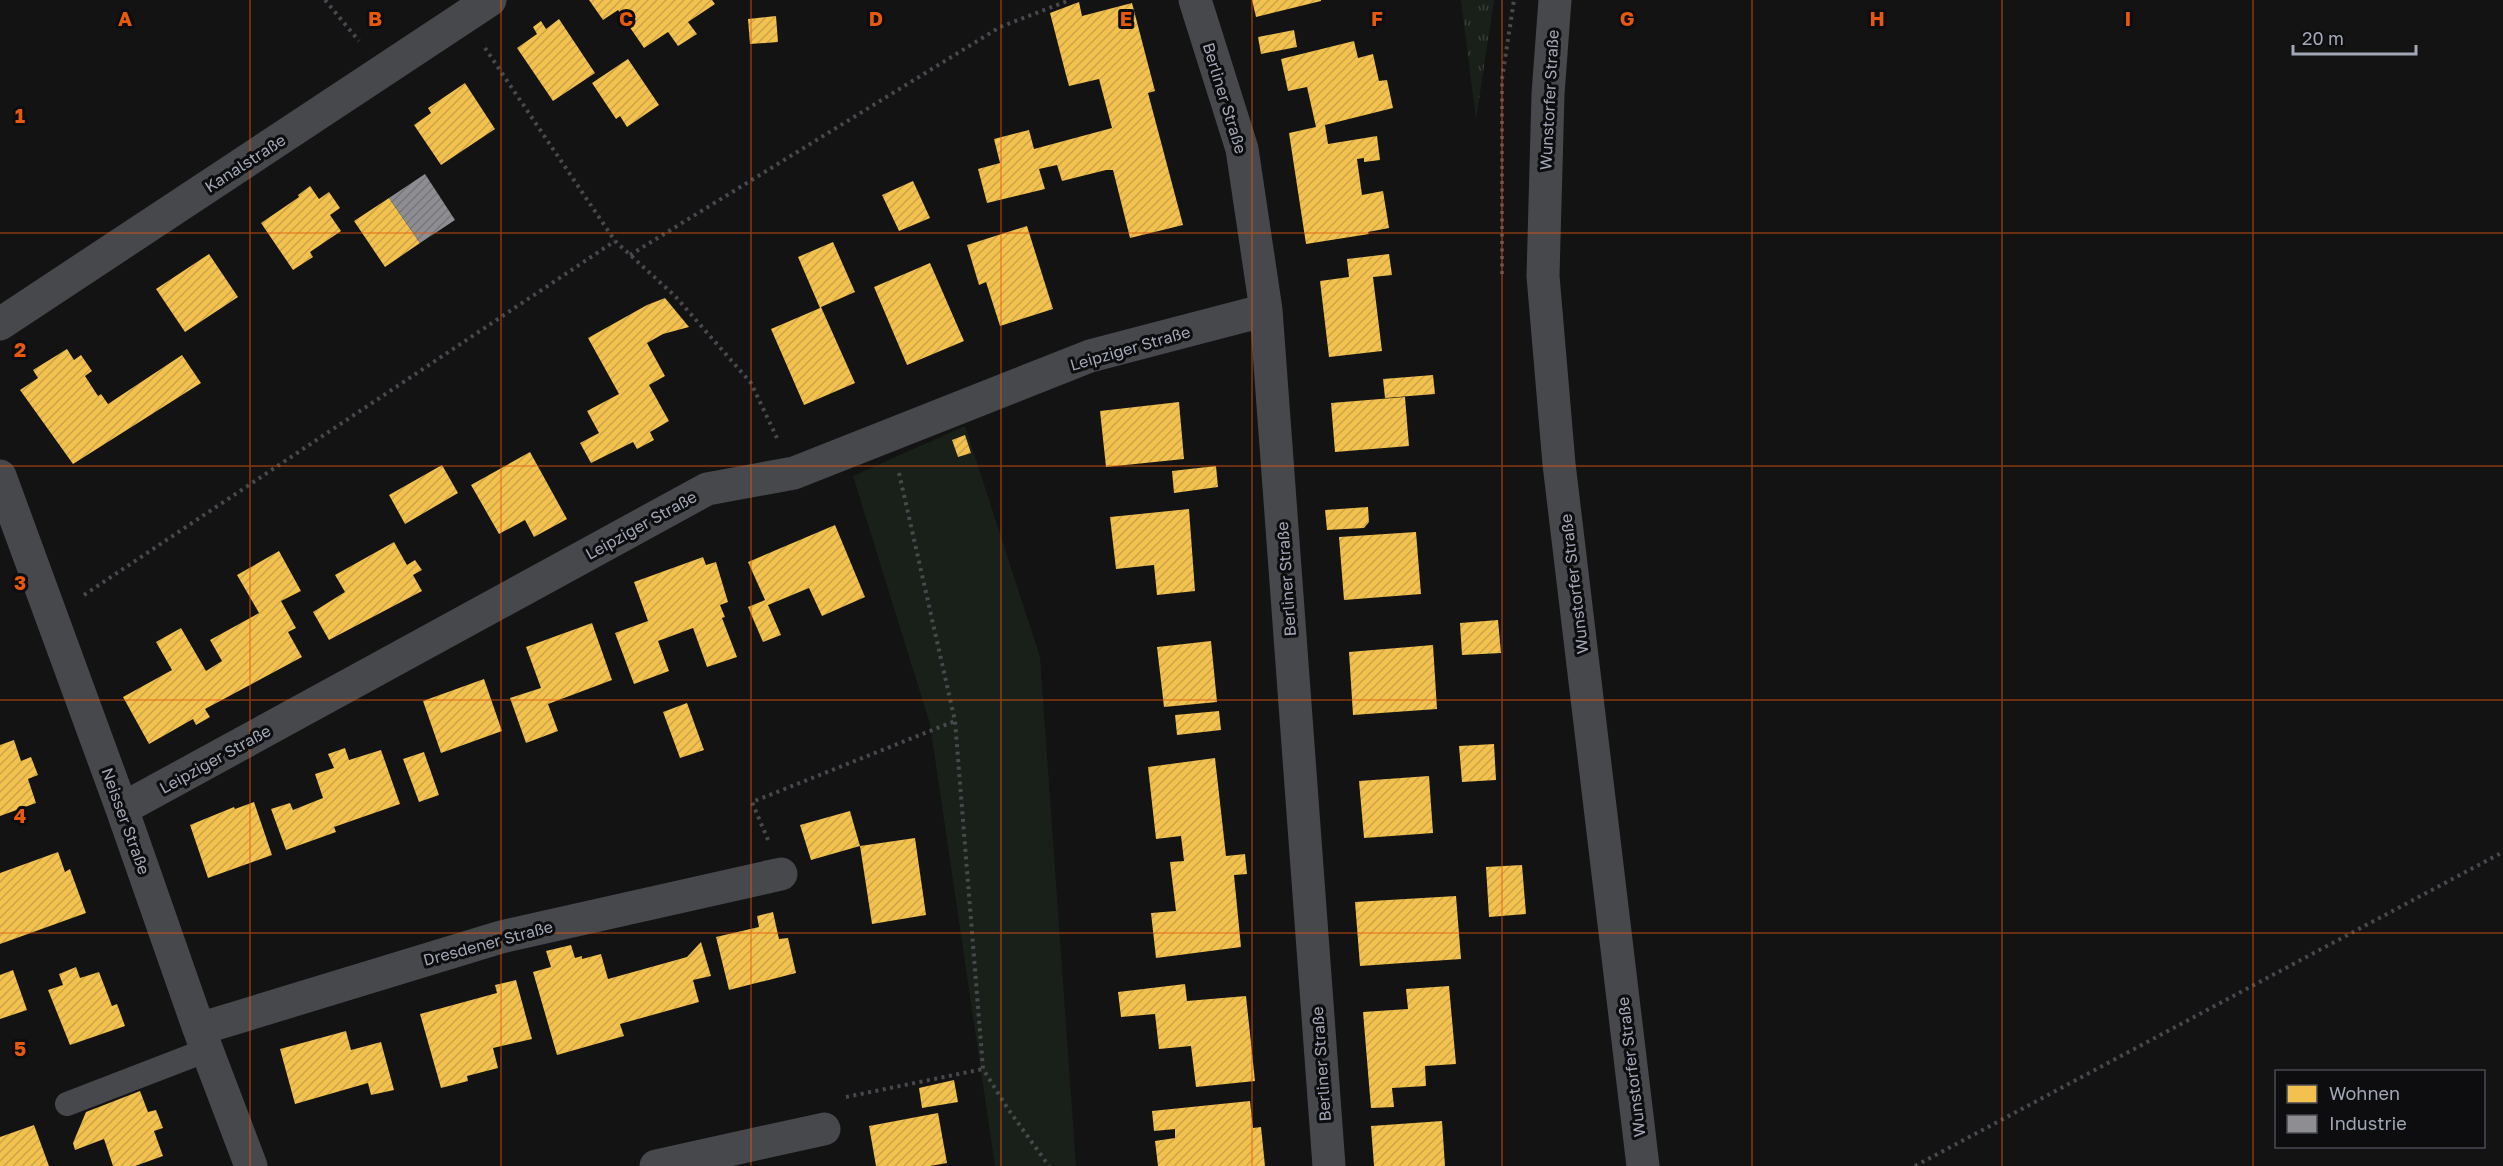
<svg xmlns="http://www.w3.org/2000/svg" width="2503" height="1166" viewBox="0 0 2503 1166" font-family="'Golos Text',sans-serif">
<style>
.grass{fill:url(#grass-tufts)}
.park{fill:#19201a}
.homes{fill:url(#homes-hatch)}
.industry{fill:url(#industry-hatch)}
.lines{fill:none;stroke-linecap:round;stroke-linejoin:round}
.path{stroke:#48494e;stroke-width:4;stroke-dasharray:3 4.5;stroke-linecap:butt}
.service{stroke:#47484c;stroke-width:24}
.minor{stroke:#47484c;stroke-width:33}
.tertiary{stroke:#47484c;stroke-width:33}
.grid{fill:none;stroke:#e8590c;stroke-width:1.5;stroke-opacity:0.55}
.labels{text-anchor:middle;stroke-width:6;stroke-linejoin:round;paint-order:stroke}
.street-label{font-size:16px;fill:#a2a7b6;stroke:#0d0d0f}
.grid-label{font-size:20px;text-anchor:middle;font-weight:bold;fill:#e8590c;stroke:#0d0d0f;stroke-width:6;stroke-linejoin:round;paint-order:stroke}
</style>
<defs>
<pattern id="grass-tufts" width="24" height="20" patternUnits="userSpaceOnUse" patternTransform="scale(1.5)"><rect width="24" height="20" fill="#19201a"/><path d="M3 7l-1-3M5 7V3M7 7l1-3M15 17l-1-3M17 17v-4M19 17l1-3" fill="none" stroke="#373e39"/></pattern>
<pattern id="homes-hatch" width="6" height="6" patternUnits="userSpaceOnUse" patternTransform="scale(1.5)"><rect width="6" height="6" fill="#f2c14e"/><path d="M-1 1l2-2M0 6l6-6M5 7l2-2" fill="none" stroke="#cba449"/></pattern>
<pattern id="industry-hatch" width="6" height="6" patternUnits="userSpaceOnUse" patternTransform="scale(1.5)"><rect width="6" height="6" fill="#8d8d92"/><path d="M-1 1l2-2M0 6l6-6M5 7l2-2" fill="none" stroke="#76767b"/></pattern>
</defs>
<rect width="100%" height="100%" fill="#131313"/>
<path class="grass" d="M1461,0H1494L1476,119Z"/>
<path class="park" d="M965,426L1040,657L1076,1166H995L930,724L853,476Z"/>
<path class="homes" d="M589,0H712L715,4L688,22L697,34L678,46L668,32L644,48L618,10L603,20Z
M1252,0H1321V1L1256,17Z
M1079,2L1082,16L1132,3L1155,91L1148,93L1183,225L1130,238L1113,170H1106L1062,181L1057,165L1039,169L1045,189L987,203L978,169L1000,163L994,139L1029,130L1034,149L1112,128L1099,79L1069,86L1066,75L1050,13Z
M776,16L778,42L750,44L748,19Z
M559,19L595,73L553,101L517,48L537,34L533,27L541,21L546,29Z
M1294,30L1297,47L1261,54L1258,37Z
M1354,41L1358,58L1373,54L1379,81L1387,80L1393,108L1325,125L1328,144L1377,136L1380,160L1364,162V158L1357,159L1362,195L1383,191L1389,228L1368,232L1369,234L1306,244L1289,133L1316,127L1307,87L1288,91L1281,59Z
M628,59L659,105L627,127L620,116L616,119L592,83Z
M465,83L495,129L441,165L414,125L431,113L428,108Z
M913,181L930,218L899,231L882,195Z
M310,186L319,199L329,192L340,208L330,215L341,231L310,252L313,257L293,270L261,223L299,197L298,195Z
M389,198L420,243L385,267L354,221Z
M1027,226L1053,309L1000,326L986,282L979,285L967,245Z
M833,242L855,292L821,307L855,383L804,405L771,329L820,308L798,257Z
M209,254L238,297L185,332L156,289Z
M1389,254L1392,275L1373,277L1382,351L1329,357L1320,281L1349,277L1347,259Z
M930,263L964,341L907,365L874,287Z
M665,298L689,327L663,334L647,343L665,376L649,385L669,421L650,432L654,440L637,449L633,442L591,463L580,443L599,433L587,411L619,394L588,338L647,305Z
M67,349L74,360L81,355L92,371L85,376L98,396L101,394L108,404L182,355L201,383L73,464L20,390L38,378L33,370Z
M1433,375L1435,394L1385,398L1383,379Z
M1405,397L1409,446L1335,452L1331,403Z
M1179,402L1184,459L1106,467L1100,411Z
M965,435L971,453L958,457L952,440Z
M530,452L567,519L534,537L525,520L499,534L471,485Z
M442,465L458,493L405,524L389,495Z
M1216,466L1218,487L1174,493L1172,471Z
M1368,507L1369,522L1364,528L1327,530L1325,510Z
M1189,509L1195,591L1157,595L1154,565L1116,569L1110,517Z
M835,525L865,597L822,616L809,588L768,605L781,635L763,642L748,607L765,600L748,562Z
M1416,532L1421,594L1344,600L1339,537Z
M394,542L407,565L415,560L422,570L413,575L422,591L329,640L313,612L345,592L335,575Z
M279,551L301,591L281,601L296,628L288,632L302,657L205,709L210,717L196,725L193,719L149,744L123,697L172,670L156,642L181,628L206,671L222,661L210,640L259,613L237,575Z
M703,557L706,565L716,562L728,602L720,605L725,617L722,618L737,657L707,667L693,628L658,641L669,671L634,684L615,633L648,621L634,582Z
M1498,620L1501,653L1462,655L1460,623Z
M592,623L612,680L548,704L558,731L526,743L510,698L541,688L526,647Z
M1211,641L1217,702L1164,707L1157,647Z
M1433,645L1437,709L1353,715L1349,652Z
M484,679L502,731L441,753L423,701Z
M687,703L704,750L680,758L663,712Z
M1219,711L1221,730L1177,735L1175,715Z
M14,740L21,761L31,757L38,775L28,779L36,803L0,816V745Z
M1494,744L1496,780L1462,782L1459,746Z
M345,748L349,760L381,750L400,804L334,827L336,832L286,850L271,809L290,803L293,810L323,798L315,774L334,768L328,754Z
M424,752L439,795L419,802L403,759Z
M1215,758L1226,856L1245,854L1247,874L1234,875L1241,947L1156,958L1151,913L1176,911L1170,862L1184,861L1181,836L1156,839L1148,767Z
M1429,776L1433,833L1364,838L1359,781Z
M254,802L272,855L208,878L190,825L234,807L235,809Z
M850,811L860,846L811,860L800,825Z
M915,838L926,915L872,924L860,846Z
M58,852L65,872L70,869L86,913L0,944V873Z
M1522,865L1526,914L1489,917L1486,867Z
M1456,896L1461,959L1360,966L1355,902Z
M773,912L779,939L788,938L796,973L729,990L716,937L759,927L757,916Z
M701,942L711,976L693,980L699,1002L620,1024L624,1036L557,1055L533,972L551,967L546,951L571,945L575,958L582,956V959L601,954L608,979L687,957Z
M76,967L80,978L99,972L112,1006L117,1004L125,1026L70,1045L48,990L63,985L59,974Z
M13,970L27,1010L0,1019V975Z
M516,980L532,1039L493,1048L498,1068L467,1076L468,1081L441,1088L420,1014L497,993L495,985Z
M1185,984L1187,1001L1246,996L1255,1081L1196,1087L1191,1046L1159,1049L1155,1014L1121,1017L1118,992Z
M1449,986L1456,1064L1425,1066L1426,1086L1392,1088L1394,1107L1371,1108L1363,1012L1408,1009L1406,989Z
M346,1031L351,1050L381,1042L394,1090L371,1095L368,1083L295,1104L280,1049Z
M954,1080L958,1102L922,1108L919,1088Z
M140,1091L148,1112L156,1110L163,1128L154,1131L163,1156L135,1166H113L104,1139L75,1150L73,1143L86,1112Z
M1250,1101L1253,1128L1261,1127L1265,1166H1158L1155,1141L1175,1138V1129L1154,1131L1152,1111Z
M938,1113L947,1163L930,1166H876L869,1126Z
M1442,1121L1445,1166H1374L1371,1126Z
M34,1125L49,1166H0V1137Z"/>
<path class="industry" d="M425,174L455,220L420,243L389,198Z"/>
<g class="lines">
<path class="path" d="M325,0L359,41
M485,48L615,241L675,296L751,383L777,438
M630,255L1000,27L1070,0
M1502,274V79L1514,0
M899,473L955,721L983,1069L1008,1109L1049,1166
M84,595L615,241
M768,840L752,802L955,721
M846,1097L983,1069
M1915,1166L2503,852"/>
<path class="service" d="M67,1104L207,1050"/>
<path class="minor" d="M1195,0L1242,149L1266,310L1329,1166
M0,324L490,0
M0,476L122,809L199,1029L251,1166
M122,809L707,489L794,473L1090,356L1266,310
M199,1029L501,937L781,874
M656,1166L824,1129"/>
<path class="tertiary" d="M1555,0L1548,94L1543,276L1559,464L1643,1166"/>
</g>
<path class="grid" d="M250,0V1166M501,0V1166M751,0V1166M1001,0V1166M1252,0V1166M1502,0V1166M1752,0V1166M2002,0V1166M2253,0V1166M0,233H2503M0,466H2503M0,700H2503M0,933H2503"/>
<g class="labels">
<g class="street-label">
<text transform="translate(1225 98) rotate(73)" y="6">Berliner Straße</text>
<text transform="translate(1549 100) rotate(-87)" y="6">Wunstorfer Straße</text>
<text transform="translate(245 163) rotate(-33)" y="6">Kanalstraße</text>
<text transform="translate(1130 348) rotate(-16)" y="6">Leipziger Straße</text>
<text transform="translate(641 525) rotate(-29)" y="6">Leipziger Straße</text>
<text transform="translate(1286 579) rotate(-94)" y="6">Berliner Straße</text>
<text transform="translate(1574 584) rotate(-97)" y="6">Wunstorfer Straße</text>
<text transform="translate(215 759) rotate(-29)" y="6">Leipziger Straße</text>
<text transform="translate(126 821) rotate(70)" y="6">Neisser Straße</text>
<text transform="translate(488 943) rotate(-15)" y="6">Dresdener Straße</text>
<text transform="translate(1321 1064) rotate(-94)" y="6">Berliner Straße</text>
<text transform="translate(1631 1067) rotate(-97)" y="6">Wunstorfer Straße</text>
</g>
</g>
<g class="grid-label">
<text x="125" y="26">A</text>
<text x="375" y="26">B</text>
<text x="626" y="26">C</text>
<text x="876" y="26">D</text>
<text x="1126" y="26">E</text>
<text x="1377" y="26">F</text>
<text x="1627" y="26">G</text>
<text x="1877" y="26">H</text>
<text x="2128" y="26">I</text>
<text x="20" y="123">1</text>
<text x="20" y="357">2</text>
<text x="20" y="590">3</text>
<text x="20" y="823">4</text>
<text x="20" y="1056">5</text>
</g>
<rect x="2275" y="1070" width="210" height="78" fill="#0d0d0f" stroke="#494b52" stroke-width="1.5"/>
<rect x="2287" y="1085" width="30" height="18" fill="#f2c14e" stroke="#494b52" stroke-width="1.5"/>
<text x="2329" y="1100" font-size="18" fill="#a2a7b6">Wohnen</text>
<rect x="2287" y="1115" width="30" height="18" fill="#8d8d92" stroke="#494b52" stroke-width="1.5"/>
<text x="2329" y="1130" font-size="18" fill="#a2a7b6">Industrie</text>
<path d="M2293 45v9h123v-9" fill="none" stroke="#a2a7b6" stroke-width="3"/>
<text x="2302" y="45" font-size="18" fill="#a2a7b6" stroke="#0d0d0f" stroke-width="4.5" paint-order="stroke">20 m</text>
</svg>
